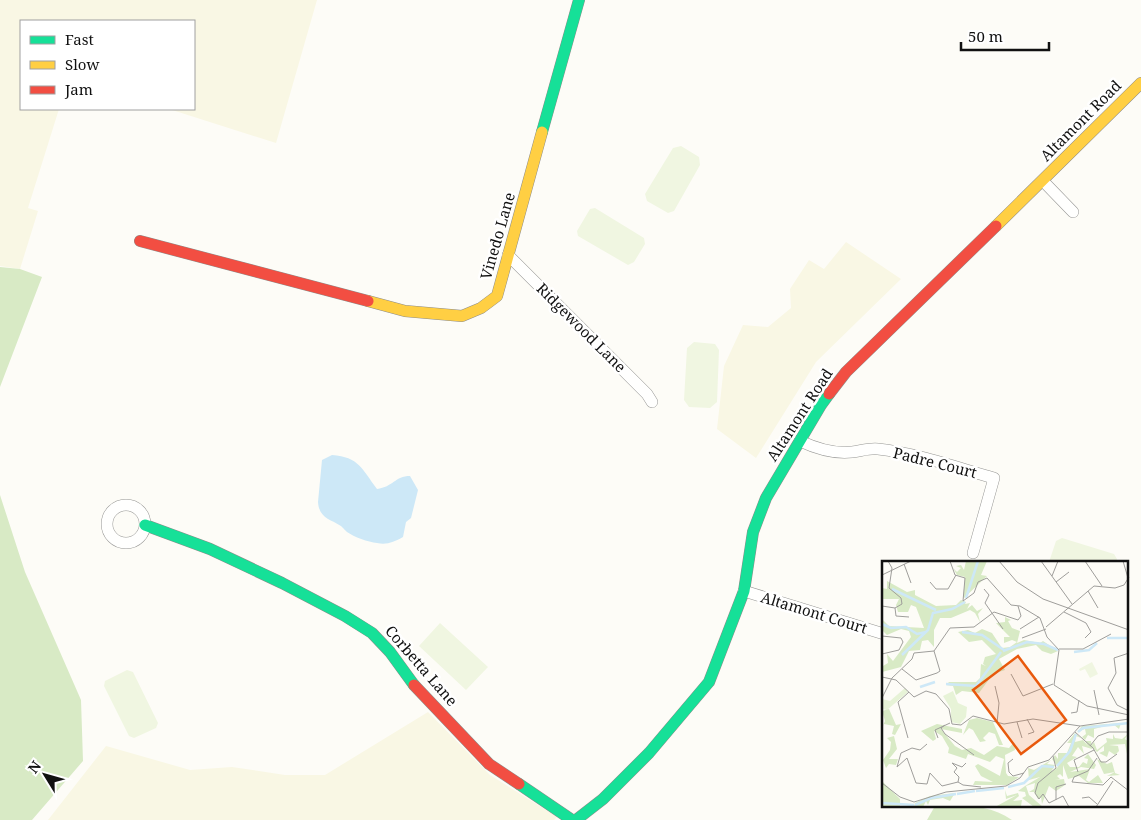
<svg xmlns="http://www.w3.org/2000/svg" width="1141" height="820" viewBox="0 0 1141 820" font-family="'Noto Serif',serif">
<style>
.farmland{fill:#f9f7e4}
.forest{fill:#d8eac5}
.pitch{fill:#f0f6e1}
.water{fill:#cde8f7}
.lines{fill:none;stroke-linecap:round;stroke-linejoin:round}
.street-casing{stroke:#979795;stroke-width:12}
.fast-casing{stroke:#8e8d8b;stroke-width:12}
.slow-casing{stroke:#8e8d8b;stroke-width:12}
.jam-casing{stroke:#8e8d8b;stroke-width:12}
.street{stroke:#fffffe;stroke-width:11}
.fast{stroke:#16e098;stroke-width:11}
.slow{stroke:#ffcf43;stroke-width:11}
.jam{stroke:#f24e42;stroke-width:11}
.labels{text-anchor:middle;stroke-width:5;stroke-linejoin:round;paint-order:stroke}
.street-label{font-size:15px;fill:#111;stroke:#fff}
.inset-river{fill:none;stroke:#cde8f7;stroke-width:2.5}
.inset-road{fill:none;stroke:#9f9e9b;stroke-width:1}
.view{fill:#e8590c;fill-opacity:0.15;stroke:#e8590c;stroke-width:2.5}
.inset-edge{fill:none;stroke:#111;stroke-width:2.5}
</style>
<rect width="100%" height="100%" fill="#fdfcf7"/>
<path class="farmland" d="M0,0H317L276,143L169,109H194V21H21V109H59L28,208L38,211L20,269L0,266Z
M846,242L901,279L816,362L756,458L717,429L724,366L743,325L768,327L791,308L790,289L809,260L824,269Z
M428,712L490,775L557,817L554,820H48L106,746L190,770L232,767L285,775H325Z"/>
<path class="forest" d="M0,267L20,269L42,277L0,387Z
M0,495L25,572L81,700L83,761L32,820H0Z
M935,806C964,806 987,803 1012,820H927Z"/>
<path class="pitch" d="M681,146L699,157L700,165L674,211L668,213L647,201L645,194L673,148Z
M595,208L644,238L645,244L634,262L628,265L578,236L577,231L590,209Z
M694,342L715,344L719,350L717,402L710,408L689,407L684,400L687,348Z
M1062,538L1114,554L1117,559L1116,562H1049L1056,541Z
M440,623L488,667L466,690L419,646Z
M127,670L133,672L158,723L156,728L134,738L129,736L104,686L105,681Z"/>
<path class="water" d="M332,455C359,457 362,469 377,489C393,487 395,476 410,476L418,490L411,518L406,522L403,537C394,542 387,545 377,543C368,542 354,537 347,532C346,531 342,527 341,526C330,519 319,518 318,502L322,460Z"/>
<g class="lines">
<defs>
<path id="street" d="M1043,181L1073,212
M508,255L647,394L652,402
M800,441C815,448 835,454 852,452C861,451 869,448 878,449C916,453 958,468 994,478L973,553
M107 524a19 19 0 1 1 38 0a19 19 0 1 1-38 0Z
M744,591L884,634"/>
<path id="fast" d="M542,132L579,0
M145,525L210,549L282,583L345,616L372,633L390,652L414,685
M519,784L572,820
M576,820L603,799L649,753L709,682L744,591L753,532L766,498L821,405L829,394"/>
<path id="slow" d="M996,226L1141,83
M368,301L405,311L462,316L481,308L497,296L542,132"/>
<path id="jam" d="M140,241L368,301
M829,394L846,372L996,226
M414,685L489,764L519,784"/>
</defs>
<use href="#street" class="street-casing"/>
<use href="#fast" class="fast-casing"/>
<use href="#slow" class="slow-casing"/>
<use href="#jam" class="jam-casing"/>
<use href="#street" class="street"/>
<use href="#fast" class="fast"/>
<use href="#slow" class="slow"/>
<use href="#jam" class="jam"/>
</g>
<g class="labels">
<g class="street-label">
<text transform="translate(1081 121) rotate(-45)" y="5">Altamont Road</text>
<text transform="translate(498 236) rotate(-74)" y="5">Vinedo Lane</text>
<text transform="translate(581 328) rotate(45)" y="5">Ridgewood Lane</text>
<text transform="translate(800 415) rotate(-57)" y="5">Altamont Road</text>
<text transform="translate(935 463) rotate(14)" y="5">Padre Court</text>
<text transform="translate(814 613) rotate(17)" y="5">Altamont Court</text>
<text transform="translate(421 666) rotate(49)" y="5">Corbetta Lane</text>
</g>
</g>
<g transform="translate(882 561)">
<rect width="246" height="246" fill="#fdfcf7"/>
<path d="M23,127L26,131L5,149L0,148V138L8,140ZM71,130L76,142L85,146L84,156L78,163L69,161V148L61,135Z" fill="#e7f3d7"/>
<path d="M84,0H105L99,14L105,15L81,38L83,16L75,14L71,7L75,11L79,7L74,5L79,4L82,9ZM5,20L25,31L33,29V34L54,45L74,44L79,39L84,41L83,43L88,42L85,48L90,44L95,50L101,47L96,53L98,61L93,52L88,49L69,57H58L52,69V86L46,79L40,80L38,89L27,90L19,106L0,111L1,105L6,102L5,93L11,100L29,76L27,70L19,68L5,74L0,69V58L7,65L42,67L34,46L29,44L26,51H16L14,44L17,38H0V27L5,28ZM123,56L129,59L126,60L130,67L138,70L135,82L142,79L158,82L161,80L176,90L169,93L160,90L154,84L135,88L117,98L123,109L111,113L97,132L80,130L74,134L71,125L64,124L67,121H94L98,117L99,103L104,105L101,103L103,96L114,93L100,79L87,81L76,71L86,69L93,72L100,68L110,72L120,87L128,86L135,81L130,79L122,82V76H128L114,62L123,61ZM7,148L14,164L19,163L13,174L10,173L12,165L2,163L0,167L3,160L0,150ZM95,157L111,161L121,184H117L113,173L107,171L101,177L104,180L98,181L91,169L87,167L81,174L87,159ZM239,162L237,168L231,163L212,168V177L206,174L203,179L200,176L204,173L203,168L195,171L200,165ZM55,163L80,168V172L59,168L73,185L80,189L89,187L102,194L115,185L127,187L132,181L133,189L123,194L124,212L126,215L137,216L125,224H91L93,220L111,221L99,215L93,205L96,203L118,215L122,198L114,195L108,201L86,193L84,198L66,192L67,187L60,175L52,170L54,178L51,180L39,170ZM193,172L199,177L194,175L193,181L201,179L206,185L203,180H209L210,188L200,185L202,193L196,186L190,195L195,196L185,202L188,206H197L201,201L205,203L206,198L202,197L206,193L214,204L212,208L199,206L188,211L208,208L204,219L207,221L216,214L221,222H206L197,215L186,218L181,204V216L178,213L175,215L178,218L173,219L182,218L183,224L174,230L167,225L160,243L159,236L156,238L152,231H147L152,228L153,222L144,225L147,234L161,246H152L140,237L144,235L143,231L136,230L143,225L158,216L147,219L146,207L152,209L169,199L165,203L173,204L169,211L176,206L170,198L173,194L176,198V192H185L189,182H185ZM231,173L233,177L240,178L246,173L243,178L246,180V198L243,183L227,184L236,185L237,190L233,194L227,190L225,196L217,192L222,190V185L215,191L209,185L212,181L215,189L225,181L224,177L231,178ZM12,175L15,188L7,198H16L14,204L7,203L4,207L1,199L8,189L9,181L5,177ZM215,198L225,203L230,201L233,212L238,214L225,215L233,211L222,213ZM0,220L18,238V246H0ZM123,229L125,235L136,232L137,235L131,240L140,239L139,245L113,246L135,234L124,238ZM73,232L68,240L61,237L48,239L46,244L44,240L41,246H32L33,242L48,235Z" fill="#d8eac5"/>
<path d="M210,101L216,113L208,117L203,108L198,110L197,108Z" fill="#f0f6e1"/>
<path class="inset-river" d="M10,28L54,49M84,37L96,0M0,63L9,67L24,66L35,73L44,71M80,71L100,74L122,89M225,77H247M121,90L145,81L162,83L176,89M192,91L207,89L215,82M20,94L46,69L51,52L70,48L83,41M64,123L94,125L119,91M38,126L53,121M196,171L201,167L247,162M175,205L188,190L194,173M126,226L142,222L160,205L172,206M94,230L122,227M75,233L93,230M0,242L32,244M33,244L49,237L74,233"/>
<path class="inset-road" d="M68,0L73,14L83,17L81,40L92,32L96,21L105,17L129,44L138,45L158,57L165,76L177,89L172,124L205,145L247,154M117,0L135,21L161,38L247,69M159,0L190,43M203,0L220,25M241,0L246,17M22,3L29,22M0,14L29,0M170,15L176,0M48,21L54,28H66L74,14M174,21L187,11M102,28L107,34L103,42L121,68M206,30L216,47M0,45L13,47L20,43L19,37L7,27L10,7L6,0M13,47L14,55L27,56M182,51L204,62L209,71L203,77M164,66L212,25L233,27L242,24L247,16M138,68L157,56M0,75L19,77L21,81L17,89L0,93M140,77L164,68M177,88H201L229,73M247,92L232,97L234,112L226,127L235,144L247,150M20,108L34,119L55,112L58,110L52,90M129,113L141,135L171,123M0,116L14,119L32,136L44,130L54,133L67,148L70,163L79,164L91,155L122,163L151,158L198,165M113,125L117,142L115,162M212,129L217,154M0,137L10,117L30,98L32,92L52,90L68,67L92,66L112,51L136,59L139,55L136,45M189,152L195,151L197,139M145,158L152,171L146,173M135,161L140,177M63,164L59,167L63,173L92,194M193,171L211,187L219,201H224L235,193M26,177L16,141L27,131M56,177L53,169L68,162M45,183L38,189L30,187L19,192L15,206L25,197L34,222L45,223L48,212L60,225L76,221M208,185L216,175L227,171H247M171,195L174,207L156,222L153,232L157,238L161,233L167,242L181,235L187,246M215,197L206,210L192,216L190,221L221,224L229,216L247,230M131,198L126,202L127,211L131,215L142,212M196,211L192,199L212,189M76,221L77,216L72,211L75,207L70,202L80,206L84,202M76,221L81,224L99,226M0,222L18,236L32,241L64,231L124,225L138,217L146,206L167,199L198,165L247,158M200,237L207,236L215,243M174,239V226L184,223M214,246L231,220"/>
<path class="view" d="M136,95L184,159L139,193L91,129Z"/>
<rect width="246" height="246" class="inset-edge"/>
</g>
<rect x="20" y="20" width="175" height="90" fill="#ffffff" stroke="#a0a0a0"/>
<rect x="30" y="36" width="25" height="8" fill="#16e098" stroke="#a0a0a0"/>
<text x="65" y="45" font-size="15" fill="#111111">Fast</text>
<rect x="30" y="61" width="25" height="8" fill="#ffcf43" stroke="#a0a0a0"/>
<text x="65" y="70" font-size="15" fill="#111111">Slow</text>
<rect x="30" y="86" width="25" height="8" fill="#f24e42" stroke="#a0a0a0"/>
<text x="65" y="95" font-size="15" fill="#111111">Jam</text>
<g transform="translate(45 775) rotate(307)" stroke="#ffffff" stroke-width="4" paint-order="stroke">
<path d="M0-4L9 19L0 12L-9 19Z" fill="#111111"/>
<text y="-8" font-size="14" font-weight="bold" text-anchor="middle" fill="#111111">N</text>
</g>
<path d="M961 42v8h88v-8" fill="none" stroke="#111111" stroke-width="2.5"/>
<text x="968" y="42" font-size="15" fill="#111111" stroke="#ffffff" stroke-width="4" paint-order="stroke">50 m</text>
</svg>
